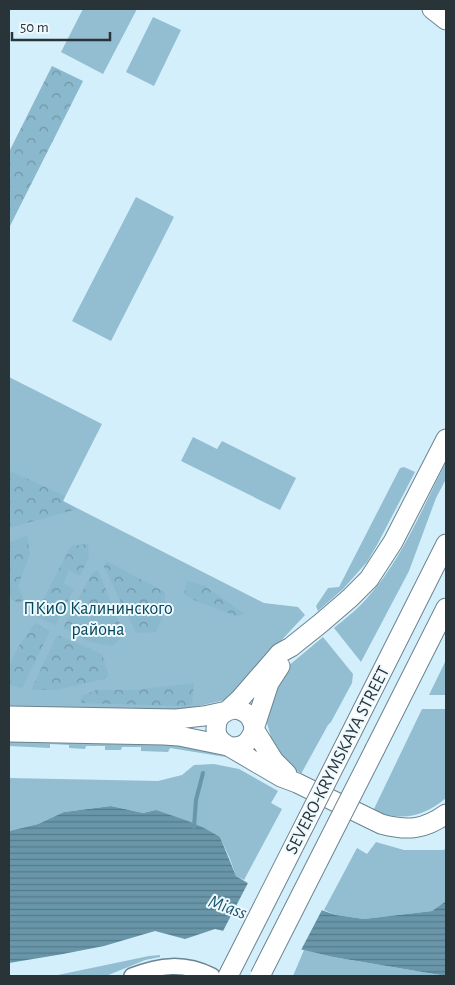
<svg xmlns="http://www.w3.org/2000/svg" width="455" height="985" viewBox="0 0 455 985" font-family="'Alegreya Sans',sans-serif">
<style>
.green{fill:#93bdd0}
.forest{fill:url(#forest-crowns)}
.water{fill:url(#water-rules)}
.pier{fill:#d3effb}
.lines{fill:none;stroke-linecap:round;stroke-linejoin:round}
.stream{stroke:#6996a9;stroke-width:4}
.minor-casing{stroke:#6b848f;stroke-width:18}
.major-casing{stroke:#6b848f;stroke-width:21}
.minor{stroke:#fff;stroke-width:15}
.major{stroke:#fff;stroke-width:19}
.major-bridge-casing{stroke:#6b848f;stroke-width:21;stroke-linecap:butt}
.major-bridge{stroke:#fff;stroke-width:19}
.labels{text-anchor:middle;stroke-width:4;stroke-linejoin:round;paint-order:stroke}
.park-label{font-size:18px;fill:#02455a;stroke:#eef9fe}
.street-label{font-size:18px;fill:#293439;stroke:#eef9fe}
.water-label{font-size:19px;font-style:italic;fill:#1c576c;stroke:#eef9fe}
</style>
<defs>
<pattern id="forest-crowns" width="20" height="18" patternUnits="userSpaceOnUse" patternTransform="scale(1.25)"><rect width="20" height="18" fill="#8ab8cc"/><path d="M2 6a3 3 0 1 1 6 0M12 15a3 3 0 1 1 6 0" fill="none" stroke="#7196a7"/></pattern>
<pattern id="water-rules" width="6" height="5" patternUnits="userSpaceOnUse" patternTransform="scale(1.25)"><rect width="6" height="5" fill="#6996a9"/><path d="M0 2.5h6" fill="none" stroke="#567b8b"/></pattern>
</defs>
<rect width="100%" height="100%" fill="#d3effb"/>
<path class="green" d="M83,9H137L103,74L61,52Z
M153,17L181,30L154,86L126,72Z
M136,197L174,217L111,341L72,321Z
M9,377L102,424L63,501L264,603L298,607L305,615L264,659L246,681L225,700L186,709H112L9,706Z
M193,437L217,449L222,441L296,478L280,510L181,461Z
M446,462V479L436,498L409,571L361,662L334,628C346,618 358,609 368,597C401,561 424,505 446,462Z
M404,467L415,472L377,545L367,562L343,589L318,611L316,606L328,588L339,587L400,468Z
M323,637L353,674L352,683L331,722L328,725L301,774L284,761L272,741L267,723V707L287,667Z
M446,660V695H429Z
M422,709H446V798C422,818 401,821 373,811Z
M9,738L155,742L194,748L232,758L170,748L168,752L141,751V747H122L121,750H105V746H86L85,749L69,748V745L50,744V748L9,746Z
M214,764L239,769L278,791L271,803L282,809L244,880L236,876L230,859L220,837L156,810L143,813L111,806L64,812L38,824L9,831V778L158,781L182,775L194,765Z
M376,842L404,850H443L446,849V901L432,911L364,919L336,915L324,910L357,848L367,854Z
M304,950L333,957L446,976H293Z
M160,955V957L145,960L106,976H53L149,956Z"/>
<path class="forest" d="M52,66L83,81L9,228V152Z
M10,471L65,496L63,501L77,509L9,528V472Z
M27,536L30,554L18,586L24,600L18,603L9,598V542Z
M88,544L89,557L80,576L69,570L63,583L74,589L55,625L35,616L71,546Z
M106,561L165,592L164,614L156,632L136,633L104,567Z
M98,570L124,635L112,646L90,642L63,628L92,573Z
M187,581L205,586L245,614L236,616L194,600L184,594Z
M35,623L50,631L22,688L9,685V667L19,646Z
M57,635L102,654L109,676L104,679L57,690H31Z
M194,683L192,704L184,706L81,703L82,696L96,690H136Z"/>
<path class="water" d="M111,806L143,813L156,810L188,821L204,828L220,837L236,876L256,888L336,915L364,919L432,911L446,901V976L333,957L215,929L185,939L155,931L104,946L63,954L9,963V831L38,824L64,812Z"/>
<path class="pier" d="M249,881L257,886L323,908L300,952L222,933Z"/>
<g class="lines">
<path class="stream" d="M194,827L196,800L203,773"/>
<defs>
<path id="minor" d="M132,976C160,965 184,962 212,976"/>
<path id="major" d="M432,9L446,20
M280,666L269,683L254,729L274,761L287,774
M9,716L176,719L204,716L227,711L234,709L240,710L246,713L250,717L253,723L254,729L252,735L249,740L245,744L240,746L234,747L228,746L222,742L217,736L216,729L217,721L221,715L227,711L240,699L280,653L291,647L321,623L350,598L369,579L393,542L446,439
M9,732L164,735L179,736L228,746L281,777L297,783L381,824C407,831 424,830 446,814
M350,735L446,544
M375,749L446,608"/>
</defs>
<use href="#minor" class="minor-casing"/>
<use href="#major" class="major-casing"/>
<use href="#minor" class="minor"/>
<use href="#major" class="major"/>
<defs>
<path id="major-bridge" d="M228,976L350,735
M260,976L375,749"/>
</defs>
<use href="#major-bridge" class="major-bridge-casing"/>
<use href="#major-bridge" class="major-bridge"/>
</g>
<g class="labels">
<g class="park-label">
<text x="98" y="614">ПКиО Калининского<tspan x="98" dy="21">района</tspan></text>
</g>
<g class="street-label">
<text transform="translate(337 760) rotate(-63)" y="6">SEVERO-KRYMSKAYA STREET</text>
</g>
<g class="water-label">
<text transform="translate(228 906) rotate(20)" y="7">Miass</text>
</g>
</g>
<rect width="455" height="985" fill="none" stroke="#293439" stroke-width="20"/>
<path d="M12 32v8h98v-8" fill="none" stroke="#293439" stroke-width="2.5"/>
<text x="20" y="32" font-size="15" fill="#293439" stroke="#eef9fe" stroke-width="4" paint-order="stroke">50 m</text>
</svg>
